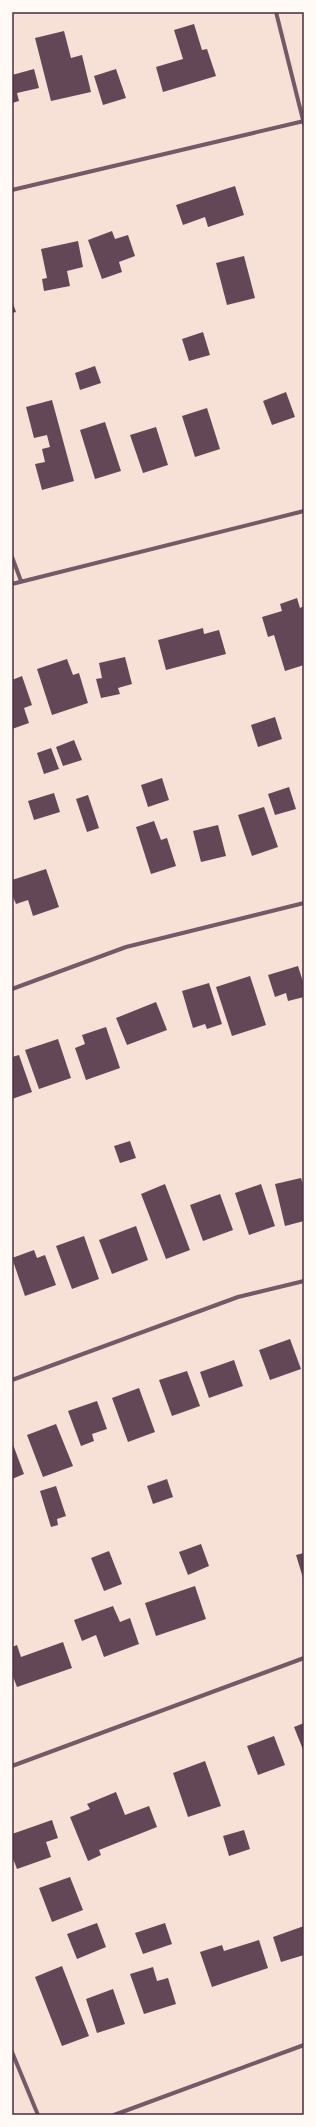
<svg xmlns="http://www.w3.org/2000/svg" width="316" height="2127" viewBox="0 0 316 2127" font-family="'Source Serif 4',serif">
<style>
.building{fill:#644757}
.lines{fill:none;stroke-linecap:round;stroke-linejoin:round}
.minor{stroke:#755966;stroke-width:4}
.neatline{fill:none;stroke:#4a2c40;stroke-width:1.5}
</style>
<rect width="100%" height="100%" fill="#f7e1d7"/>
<path class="building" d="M194,24L202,50L207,49L216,76L163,92L156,67L183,59L174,30Z
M64,31L71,58L82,55L91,92L51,101L35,38Z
M34,69L39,88L17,93L19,101L12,103V75Z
M116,69L126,98L103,105L94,76Z
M235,186L244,215L208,227L205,217L183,225L176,205Z
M112,231L115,239L128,235L135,256L119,262L122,272L102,279L88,240Z
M78,241L83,267L67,271L70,286L44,291L42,279L47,278L41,249Z
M244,256L255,298L227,305L216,263Z
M12,301L16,312L12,313Z
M203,332L210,355L189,361L182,339Z
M95,366L101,383L80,390L75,373Z
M286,392L295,417L272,425L263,401Z
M52,400L74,481L42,490L35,464L45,462L42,449L50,447L47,435L34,438L26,407Z
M207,408L220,449L195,457L182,416Z
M105,422L121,471L95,479L80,430Z
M156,427L168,465L143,473L130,435Z
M297,598L300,608L304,606V665L285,671L274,635L268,637L262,617L282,611L280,604Z
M203,628L204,634L219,630L226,654L166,670L158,640Z
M125,657L132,684L118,688L120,694L101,698L96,679L102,678L99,663Z
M67,659L73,675L79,673L88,703L52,715L37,669Z
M22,676L32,705L24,708L29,723L12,729V680Z
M275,717L282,739L258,747L251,725Z
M74,740L82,760L63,766L56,747Z
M51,748L59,769L44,774L37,753Z
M162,778L169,800L148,807L141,785Z
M289,787L296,809L275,815L268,794Z
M54,793L60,812L34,820L28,801Z
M88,795L99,828L87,832L76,799Z
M264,807L278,847L252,856L238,815Z
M154,821L161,840L167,838L176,866L151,874L136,827Z
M218,825L226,856L201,862L193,831Z
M46,869L59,907L33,916L28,900L16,904L12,894V880Z
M298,966L304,985V997L288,1001L286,993L275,997L268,975Z
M250,976L266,1025L232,1036L216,987Z
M209,983L222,1024L207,1029L205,1024L193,1028L182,991Z
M156,1002L167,1030L127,1045L116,1018Z
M106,1027L120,1068L86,1080L75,1048L85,1044L82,1035Z
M58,1039L71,1078L39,1089L25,1050Z
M19,1055L32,1092L12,1099V1057Z
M130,1141L136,1158L120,1163L114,1146Z
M301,1178L304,1188V1221L285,1226L275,1184Z
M165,1184L190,1250L166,1259L141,1194Z
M261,1184L275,1226L249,1235L235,1193Z
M220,1194L233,1230L203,1241L190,1205Z
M136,1226L148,1260L112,1274L99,1240Z
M84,1236L99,1279L72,1289L56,1246Z
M34,1250L37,1258L45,1255L56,1285L25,1296L12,1258Z
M290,1339L301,1369L270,1380L259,1350Z
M234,1360L243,1386L209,1398L200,1372Z
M187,1371L200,1406L172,1416L159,1380Z
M139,1388L155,1432L128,1442L112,1398Z
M97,1401L107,1429L92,1434L94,1441L81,1446L68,1411Z
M56,1424L73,1466L43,1477L27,1435Z
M12,1442L24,1474L12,1479Z
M167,1479L173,1497L153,1504L147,1486Z
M56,1486L66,1516L57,1519L58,1525L51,1527L40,1491Z
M201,1544L209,1566L188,1575L179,1552Z
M109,1551L122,1584L104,1591L91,1558Z
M304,1553V1581L296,1555Z
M195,1586L206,1619L156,1636L145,1603Z
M113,1606L120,1622L130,1618L139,1644L104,1657L96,1635L82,1641L74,1620Z
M63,1642L72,1668L17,1687L12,1674V1647L17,1645L21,1657Z
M304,1723V1752L294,1727Z
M274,1736L285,1765L258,1775L247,1746Z
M205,1761L221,1806L188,1817L173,1773Z
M116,1792L125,1815L149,1806L157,1827L99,1850L101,1855L88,1861L70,1817L90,1809L87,1804Z
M52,1820L58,1838L46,1842L51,1857L17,1869L12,1856V1834Z
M244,1830L250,1849L229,1856L223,1836Z
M70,1877L83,1910L52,1922L39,1888Z
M97,1923L106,1947L77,1959L67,1934Z
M165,1923L172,1944L143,1954L135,1933Z
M304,1926V1955L281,1962L273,1937Z
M259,1940L268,1968L212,1987L200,1952L222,1945L224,1951Z
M62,1966L89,2036L62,2046L35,1977Z
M153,1967L157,1981L168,1978L176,2004L144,2014L130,1974Z
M113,1989L125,2024L97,2033L86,1999Z"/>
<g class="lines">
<path class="minor" d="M276,12L304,124
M12,190L304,121
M12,557L21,581
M12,584L304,511
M12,989L126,947L304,903
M12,1380L238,1297L304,1281
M12,1766L304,1658
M12,2052L38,2115
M114,2115L304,2045"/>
</g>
<rect width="316" height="2127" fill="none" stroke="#fffaf5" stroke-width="26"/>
<rect x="13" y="13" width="290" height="2101" class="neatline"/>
</svg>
